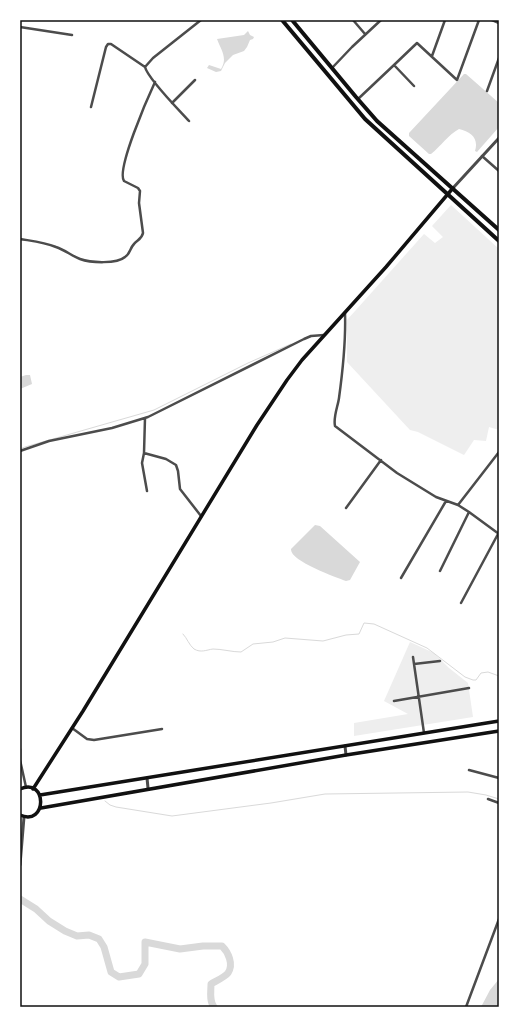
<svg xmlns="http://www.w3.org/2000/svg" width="519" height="1027" viewBox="0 0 519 1027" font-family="'Fira Sans Condensed',sans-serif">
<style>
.green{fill:#eee}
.water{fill:#d9d9d9}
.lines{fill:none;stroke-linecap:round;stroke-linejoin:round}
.stream{stroke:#d9d9d9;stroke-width:1}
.river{stroke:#d9d9d9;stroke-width:7}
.minor{stroke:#4c4c4c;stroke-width:2.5}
.tertiary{stroke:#4c4c4c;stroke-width:3}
.secondary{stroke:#111;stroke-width:3.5}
.primary{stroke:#111;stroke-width:4}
.neatline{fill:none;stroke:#111;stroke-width:1.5}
</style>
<rect width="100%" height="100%" fill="#fff"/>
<path class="green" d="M451,205L499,249V430L489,427L486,441L474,440L464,455L418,432L410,430L347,362V320L424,234L435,243L443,237L432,226Z
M410,642L434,653L449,668L468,683L473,717L354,736V723L408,714L384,701Z"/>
<path class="water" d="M248,31L250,35L254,37L253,39L250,40L247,47L244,51L233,55L225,63L221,71L216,72L207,68L209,65L221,69C228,58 221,50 217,39L244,35Z
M464,74H466L499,103V127L477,152L475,151C479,138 471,132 459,129C448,135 441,146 431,154H429L409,136V133Z
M26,375H30L32,384L20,389V377Z
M315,525L320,526L360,562L350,580L346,581C336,577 290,561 291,549Z
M499,979V1007H481L490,990Z"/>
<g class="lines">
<path class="stream" d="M20,449L25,447L154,410L248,363L291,344
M183,634C187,638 189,645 194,649C201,653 206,650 213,649C222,649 232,652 241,652L253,644L273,642L285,638L323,641L346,635L359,634L364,623L374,624L427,648L465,677L473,680H476L481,673L488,672L499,676
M105,801L110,805L116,807L172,816L271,803L325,794L468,792L486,795L499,799"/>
<path class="river" d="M20,899L36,909L49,921L65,931L77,936L89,935L99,939L104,947L111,972L119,977L139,974L145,964V942L180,949L203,946H222C228,952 234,964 228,973C225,977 216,981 211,984C211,991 209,1001 214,1007"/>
<path class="minor" d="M353,20L365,34
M492,20L499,23
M20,27L72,35
M432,56L445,20
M332,68L352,47L381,20
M414,86L394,65L417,43L457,80L479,20
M487,91L499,58
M358,99L394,65
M172,103L195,80
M91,107L106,47L108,44H111L145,67
M189,121C179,110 148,79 145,67L153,58L201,20
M482,156L499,171
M20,239C32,241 44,242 56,247C65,250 72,256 80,259C91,263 117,264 125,257C130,254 130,248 134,244C137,240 142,239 143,233L139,203L140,191L138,188L124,181C116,170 148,97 155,82
M345,313C346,342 343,369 339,398C338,406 333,417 335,426L397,473L436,497L458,505L469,512L499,534
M145,418L144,453L142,463L147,491
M20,451L49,441L112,428L148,417L304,339L311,336L324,335
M144,453L166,459L176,465L178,471L180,489L201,516
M458,505L499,452
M346,508L381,460
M440,571L469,512
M401,578L446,501
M461,603L498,534
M413,657L424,733
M414,664L440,661
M394,701L469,688
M72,728L87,739L94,740L162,729
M20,749V760L26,787
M469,770L499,778
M488,799L499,803
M466,1007L499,919"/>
<path class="tertiary" d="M453,188L499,138
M345,746L346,755
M147,778L148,788
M20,865L24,817"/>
<path class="secondary" d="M20,789C48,777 47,827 20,815
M33,789L83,711L257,425L287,380L302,360L386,267L453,188
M40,795L499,721
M41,808L346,755L499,731"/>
<path class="primary" d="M282,20L365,119L499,241
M292,20L356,97L377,121L499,230"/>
</g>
<rect width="519" height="1027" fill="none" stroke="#ffffff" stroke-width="42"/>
<rect x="21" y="21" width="477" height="985" class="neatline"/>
</svg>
